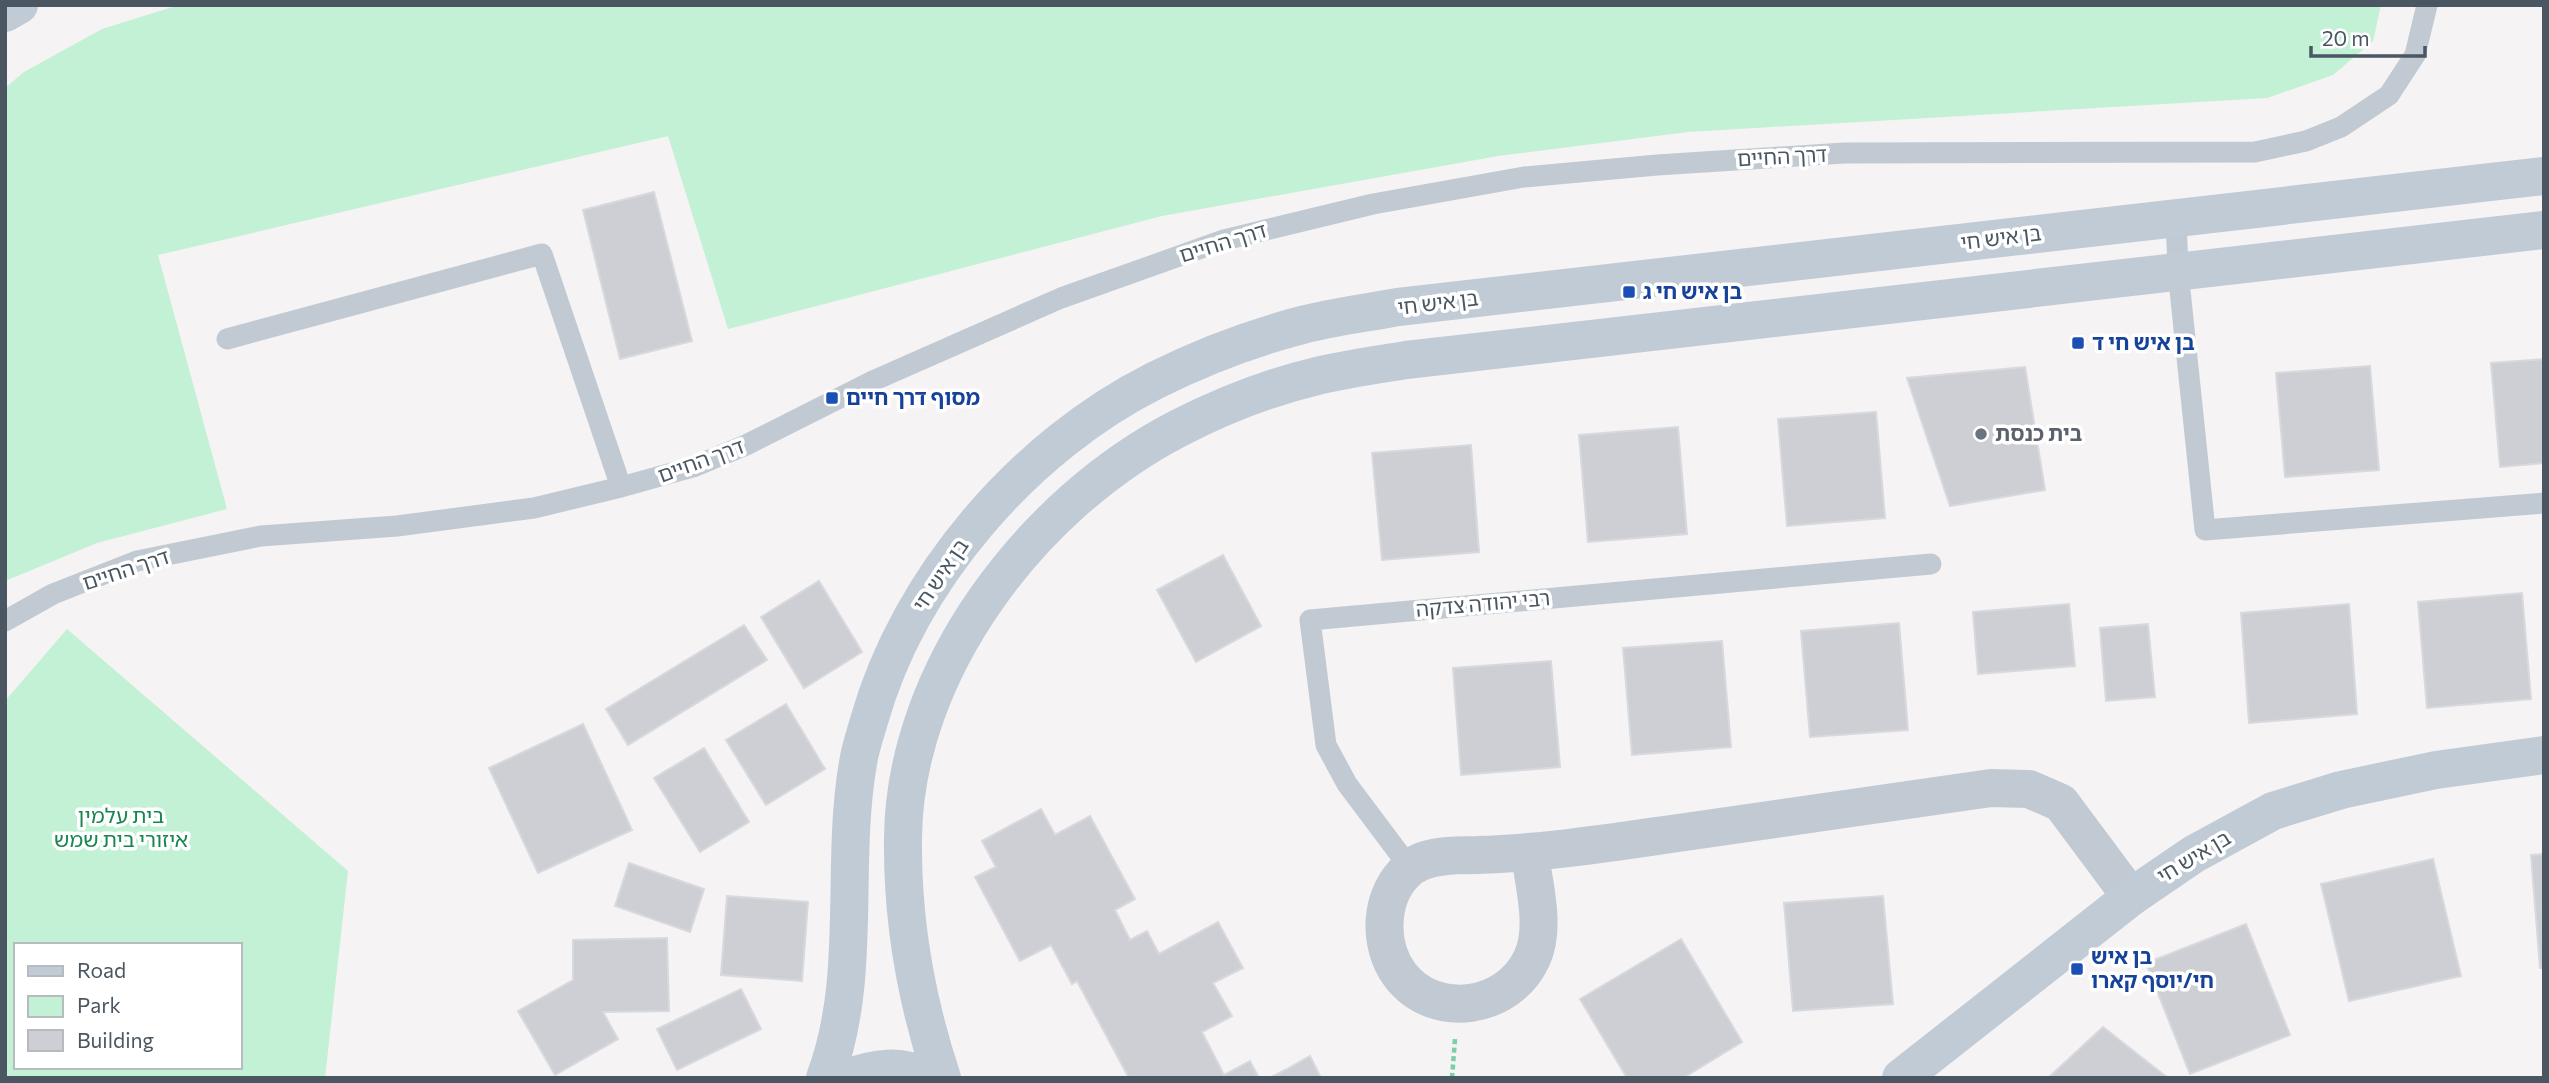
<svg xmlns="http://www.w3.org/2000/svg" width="2549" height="1083" viewBox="0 0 2549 1083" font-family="Commissioner,'Noto Sans Hebrew',sans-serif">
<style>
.green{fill:#c3f1d5;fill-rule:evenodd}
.building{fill:#cdcfd5;stroke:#d7d9de;stroke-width:2}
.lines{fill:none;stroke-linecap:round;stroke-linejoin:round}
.path{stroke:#7ad0a6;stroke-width:4.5;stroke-dasharray:5 3.5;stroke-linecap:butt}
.lane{stroke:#c1cad2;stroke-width:21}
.street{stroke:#c1cad2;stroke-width:38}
.secondary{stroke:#c1cbd6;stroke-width:38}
.transit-dot{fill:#1a4fb4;stroke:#fff;stroke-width:2.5}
.worship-dot{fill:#6b7280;stroke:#fff;stroke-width:2.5}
.labels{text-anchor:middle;stroke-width:7;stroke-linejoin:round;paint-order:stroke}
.street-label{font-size:21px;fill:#4a5661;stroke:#fff}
.transit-label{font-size:21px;font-weight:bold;fill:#164399;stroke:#fff;text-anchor:start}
.worship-label{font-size:21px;font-weight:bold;fill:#5b616d;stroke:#fff;text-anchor:start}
.park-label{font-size:21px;fill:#17864f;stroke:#fff}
</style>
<rect width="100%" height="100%" fill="#f5f3f3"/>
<path class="green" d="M179,5H2381L2373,41L2333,75L2267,98L1688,132L1498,156L1162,216L728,329L668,136L158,255L227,509L97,543L5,581V88L24,72L102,29Z
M67,629L348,871L325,1078H5V701ZM16,945H240V1067H16Z"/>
<path class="building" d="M654,192L692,341L620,359L583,210Z
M2544,359V463L2500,467L2491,363Z
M2370,366L2379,470L2285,477L2276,373Z
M2025,367L2045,490L1950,506L1907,378Z
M1876,412L1885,518L1787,526L1778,419Z
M1678,427L1687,534L1588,542L1579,435Z
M1471,445L1479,552L1382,560L1372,453Z
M1223,555L1261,626L1196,662L1157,590Z
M819,581L862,652L804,688L761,617Z
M2522,593L2531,699L2427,708L2418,602Z
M2069,604L2075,666L1978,674L1973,612Z
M2349,604L2357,714L2249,723L2241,613Z
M1899,623L1908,730L1810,737L1801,631Z
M2148,624L2155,697L2106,701L2100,628Z
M744,625L767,660L628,745L606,709Z
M1722,641L1731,747L1632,755L1623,648Z
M1551,661L1560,767L1461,775L1453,668Z
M786,704L825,769L766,805L726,740Z
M583,724L632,830L538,873L489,768Z
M704,748L749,822L700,852L654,778Z
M1041,809L1055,835L1090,816L1135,899L1115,910L1130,940L1147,931L1159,954L1218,922L1243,968L1213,983L1232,1016L1202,1032L1224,1075L1250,1061L1259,1078H1129L1077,981L1072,984L1051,945L1020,961L975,877L996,867L982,841Z
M2544,854V968H2540L2531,855Z
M2433,859L2461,976L2349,1001L2321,884Z
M629,863L704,889L690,932L615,906Z
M727,896L808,902L802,981L721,975Z
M1883,896L1893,1004L1793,1011L1784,903Z
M2246,924L2290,1035L2190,1074L2146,963Z
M667,938L669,1011L603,1012L618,1039L555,1075L518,1011L573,980V940Z
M1681,939L1742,1042L1683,1078H1627L1580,999Z
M741,989L761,1029L677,1070L657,1029Z
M2103,1027L2168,1078H2048Z
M1310,1056L1321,1078H1270L1287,1069Z"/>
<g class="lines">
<path class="path" d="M1452,1078L1455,1039"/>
<path class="lane" d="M2176,218L2178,271L2205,530L2544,503
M227,339L542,254L621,487
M5,621L53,594L137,561L261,536L397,526L534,508L621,487L693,467L746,445L875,380L1061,298L1224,240L1373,204L1524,177L1657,165L1844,153L2255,152L2306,141L2341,127L2389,95L2415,55L2427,5
M1410,868L1347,784L1326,745L1310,620L1931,564"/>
<path class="street" d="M1530,854C1534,886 1546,928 1532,958C1509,1009 1435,1021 1400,975C1377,944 1379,893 1410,868C1426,855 1456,855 1477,855C1549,853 1620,841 1692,831C1792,816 1892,802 1991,788L2029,789L2061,803L2131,897"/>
<path class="secondary" d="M5,13L19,5
M825,1078C863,977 840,867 858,763C860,749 865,735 869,721C909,579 1024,446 1156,380C1202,357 1252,338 1302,325C1333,317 1366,313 1398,307L2544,176
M847,1078C874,1068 901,1063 927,1078
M942,1078C916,1000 902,921 903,839C904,670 1033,503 1179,428C1222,406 1271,387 1317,376C1347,369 1376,365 1406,360L2544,230
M1901,1078L2131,897L2194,854L2273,811L2341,790L2436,770L2544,755"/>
</g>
<g class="transit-dot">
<rect x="1622" y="285" width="14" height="14" rx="3.5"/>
<rect x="2071" y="336" width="14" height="14" rx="3.5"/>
<rect x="825" y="391" width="14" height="14" rx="3.5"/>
<rect x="2070" y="962" width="14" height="14" rx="3.5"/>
</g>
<circle class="worship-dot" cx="1981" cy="434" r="7"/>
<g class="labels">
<g class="street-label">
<text transform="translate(1782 157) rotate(-3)" y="7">דרך החיים</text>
<text transform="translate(2001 238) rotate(-7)" y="7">בן איש חי</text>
<text transform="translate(1223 243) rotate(-17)" y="7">דרך החיים</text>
<text transform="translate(1438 303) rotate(-7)" y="7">בן איש חי</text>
<text transform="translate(701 461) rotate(-20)" y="7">דרך החיים</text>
<text transform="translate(126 570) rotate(-18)" y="7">דרך החיים</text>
<text transform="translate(941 575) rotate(-56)" y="7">בן איש חי</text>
<text transform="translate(1483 604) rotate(-5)" y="7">רבי יהודה צדקה</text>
<text transform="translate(2194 857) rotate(-31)" y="7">בן איש חי</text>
</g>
<g class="transit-label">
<text x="1643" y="299">בן איש חי ג</text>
<text x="2092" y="350">בן איש חי ד</text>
<text x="846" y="405">מסוף דרך חיים</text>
<text x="2091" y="964">בן איש<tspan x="2091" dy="24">חי/יוסף קארו</tspan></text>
</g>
<g class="worship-label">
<text x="1995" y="441">בית כנסת</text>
</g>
<g class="park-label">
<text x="121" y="823">בית עלמין<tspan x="121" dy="24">איזורי בית שמש</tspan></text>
</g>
</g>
<rect width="2549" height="1083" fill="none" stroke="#4a5661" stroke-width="14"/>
<rect x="14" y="943" width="228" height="126" fill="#ffffff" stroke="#b7bbc0" stroke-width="2"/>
<rect x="28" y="966" width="35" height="10" fill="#c1cbd6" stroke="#b7bbc0" stroke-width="2"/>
<text x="77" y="978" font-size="21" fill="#4a5661">Road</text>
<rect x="28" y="996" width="35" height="21" fill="#c3f1d5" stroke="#b7bbc0" stroke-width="2"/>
<text x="77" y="1013" font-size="21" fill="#4a5661">Park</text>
<rect x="28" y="1030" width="35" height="21" fill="#cdcfd5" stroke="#b7bbc0" stroke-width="2"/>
<text x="77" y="1048" font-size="21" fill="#4a5661">Building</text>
<path d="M2311 46v10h114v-10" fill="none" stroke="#4a5661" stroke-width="3.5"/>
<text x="2322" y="46" font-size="21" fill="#4a5661" stroke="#ffffff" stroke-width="5" paint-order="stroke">20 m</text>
</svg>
